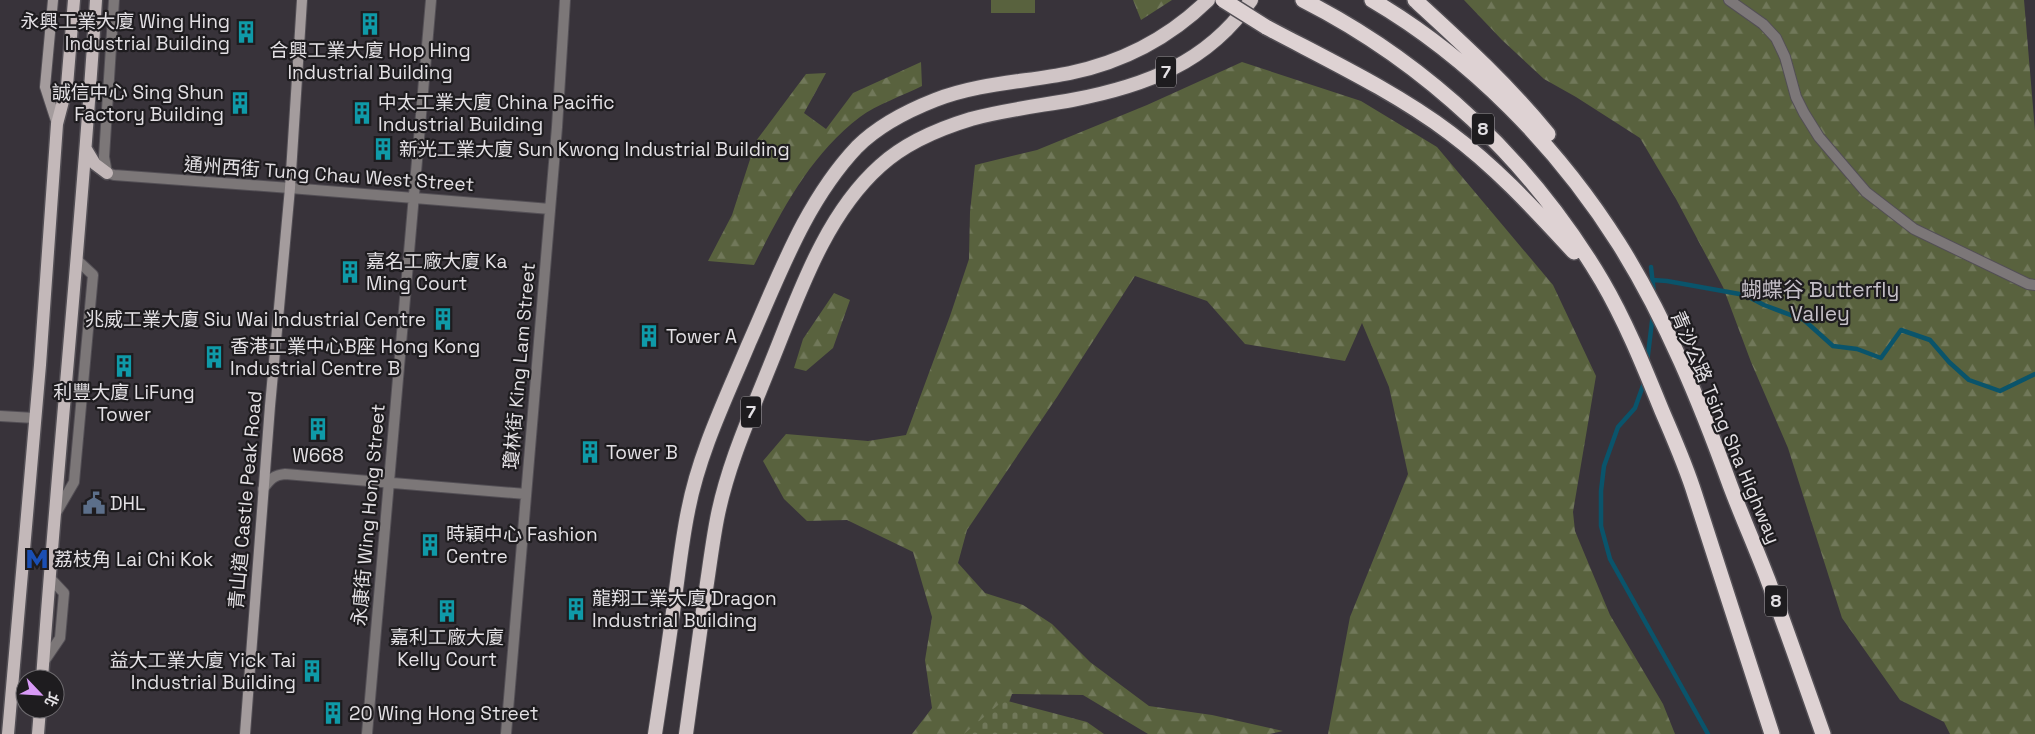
<svg xmlns="http://www.w3.org/2000/svg" width="2035" height="734" viewBox="0 0 2035 734" font-family="'Space Grotesk','Noto Sans TC',sans-serif">
<style>
.forest{fill:url(#forest-firs)}
.cemetery{fill:url(#cemetery-stones)}
.pitch{fill:#59623e}
.lines{fill:none;stroke-linecap:round;stroke-linejoin:round}
.stream{stroke:#0a546b;stroke-width:4.5}
.minor-casing{stroke:#534f55;stroke-width:12}
.tertiary-casing{stroke:#534f55;stroke-width:12}
.secondary-casing{stroke:#534f55;stroke-width:12}
.primary-casing{stroke:#534f55;stroke-width:15}
.trunk-casing{stroke:#534f55;stroke-width:16}
.motorway-casing{stroke:#534f55;stroke-width:18}
.minor{stroke:#7c7778;stroke-width:10}
.tertiary{stroke:#7c7778;stroke-width:10}
.secondary{stroke:#a49c9d;stroke-width:10}
.primary{stroke:#c3b8b9;stroke-width:12}
.trunk{stroke:#d0c5c6;stroke-width:14}
.motorway{stroke:#ded2d3;stroke-width:15}
.motorway-bridge-casing{stroke:#534f55;stroke-width:18;stroke-linecap:butt}
.motorway-bridge{stroke:#ded2d3;stroke-width:15}
.labels{text-anchor:middle;stroke-width:4.5;stroke-linejoin:round;paint-order:stroke}
.shield{fill:#1e1c1f;stroke:#a8a5a9;stroke-width:1}
.shield-label{font-size:18px;font-weight:bold;fill:#e3e0e4}
.poi-label{font-size:19px;fill:#e3e0e4;stroke:#1e1c1f;text-anchor:start}
.street-label{font-size:19px;fill:#e3e0e4;stroke:#1e1c1f}
.quarter-label{font-size:21px;fill:#c5bfc7;stroke:#1e1c1f}
</style>
<defs>
<pattern id="forest-firs" width="22" height="20" patternUnits="userSpaceOnUse" patternTransform="scale(1.25)"><rect width="22" height="20" fill="#59623e"/><path d="M5 1l3.5 6h-7zM16 11l3.5 6h-7z" fill="#71785a"/></pattern>
<pattern id="cemetery-stones" width="16" height="16" patternUnits="userSpaceOnUse" patternTransform="scale(1.25)"><rect width="16" height="16" fill="#59623e"/><path d="M2 7V4a2 2 0 0 1 4 0v3zM10 15v-3a2 2 0 0 1 4 0v3z" fill="#71785a"/></pattern>
</defs>
<rect width="100%" height="100%" fill="#38333a"/>
<path class="forest" d="M1133,0H1172L1141,20Z
M1464,0H2024L2035,131V734H1950L1944,722L1900,700L1842,618L1788,448L1751,362L1723,287L1676,199L1640,138L1576,97L1544,79L1502,40Z
M921,62L922,86C904,95 876,105 860,117C810,155 782,210 754,265L708,261L732,215L756,141L806,74L826,73L804,113L826,129L853,93Z
M1242,62L1361,101L1437,147L1553,285L1596,376L1573,512L1575,531L1610,615L1663,704L1675,734H1328L1350,617L1408,474L1389,387L1362,323L1345,361L1245,344L1207,301L1135,276L1057,397L967,530L958,563L985,593L1023,605L1052,624L1090,662L1149,706L1212,715L1283,731L1270,734H1148L1083,695L1012,694L998,734H912L932,708L925,660L932,617L913,552L847,520L807,521L784,499L763,461L786,434L868,441L906,435L950,316L969,259L970,212L975,165L1037,150L1147,105Z
M834,293L850,300L833,348L806,371L794,368L803,339Z"/>
<path class="cemetery" d="M1004,700L1087,722L1104,734H964Z"/>
<path class="pitch" d="M991,0H1035V13H991Z"/>
<g class="lines">
<path class="stream" d="M1651,267L1654,293
M1653,280L1667,281L1745,295L1764,305L1804,320L1833,346L1857,349L1881,358L1901,330L1930,340L1949,362L1969,380L2000,391L2035,374
M1647,363L1653,313
M1645,380L1635,408L1618,427L1604,466L1601,491V526L1610,559L1708,734"/>
<defs>
<path id="minor" d="M1729,0L1763,24L1776,38L1785,57L1796,97L1804,113L1819,137L1866,192L1914,229L2028,284L2035,285
M107,173L104,157L114,0
M290,188L550,209
M0,416L34,418
M263,489C270,479 274,475 285,474L526,494
M56,513L74,482L93,275L77,260
M43,663L60,638L64,593L49,577
M367,734L431,0
M506,734L557,127L565,0"/>
<path id="tertiary" d="M107,173L114,175L290,188"/>
<path id="secondary" d="M53,0L45,87L57,124
M245,734L270,406L290,188L302,0"/>
<path id="primary" d="M86,149L95,164L107,173
M42,679C58,453 82,227 96,0
M8,734L40,365L57,124L67,86L74,0
M38,734L40,709"/>
<path id="trunk" d="M655,734C662,688 669,643 675,597C679,569 682,540 688,511C699,453 726,398 749,343C779,276 805,202 857,147C878,126 907,111 935,100C979,83 1025,82 1070,73C1123,62 1170,37 1208,0
M686,734C692,688 699,642 705,596C709,571 712,545 717,519C727,467 749,418 769,368C797,300 823,217 880,166C905,143 938,129 971,119C1004,110 1038,106 1072,100C1145,86 1208,63 1251,0"/>
<path id="motorway" d="M1303,0C1427,63 1531,161 1602,281C1626,322 1644,367 1662,411C1674,439 1686,466 1695,495L1772,734
M1372,0C1471,58 1558,147 1619,244C1666,319 1700,402 1730,485C1742,517 1756,548 1768,580C1787,631 1805,683 1823,734
M1415,0C1463,44 1507,84 1548,134
M1266,27C1328,60 1394,91 1450,133C1497,168 1535,210 1574,252"/>
</defs>
<use href="#minor" class="minor-casing"/>
<use href="#tertiary" class="tertiary-casing"/>
<use href="#secondary" class="secondary-casing"/>
<use href="#primary" class="primary-casing"/>
<use href="#trunk" class="trunk-casing"/>
<use href="#motorway" class="motorway-casing"/>
<use href="#minor" class="minor"/>
<use href="#tertiary" class="tertiary"/>
<use href="#secondary" class="secondary"/>
<use href="#primary" class="primary"/>
<use href="#trunk" class="trunk"/>
<use href="#motorway" class="motorway"/>
<defs>
<path id="motorway-bridge" d="M1223,0L1266,27"/>
</defs>
<use href="#motorway-bridge" class="motorway-bridge-casing"/>
<use href="#motorway-bridge" class="motorway-bridge"/>
</g>
<defs>
<symbol id="building-bare" viewBox="-9 -9 18 18"><path d="M-4-6H4V6H1V3H-1V6H-4ZM-2.5-4.3h1.7v1.8h-1.7ZM.8-4.3h1.7v1.8H.8ZM-2.5-1h1.7V.8h-1.7ZM.8-1h1.7V.8H.8Z" fill="#0f9aa8" stroke="#1e1c1f" stroke-width="2.5" paint-order="stroke"/></symbol>
<symbol id="civic-bare" viewBox="-9 -9 18 18"><path d="M-.6-6.5H3V-4.5H.6V-3L4-1V1h2V6H-6V1h2V-1L-.6-3ZM-1.2 2.5V6h2.4V2.5Z" fill="#5c6f8a" stroke="#1e1c1f" stroke-width="2.5" paint-order="stroke"/></symbol>
<symbol id="metro-bare" viewBox="-9 -9 18 18"><path d="M-5.5 5V-5H-3L0 0L3-5H5.5V5H3V-.5L0 4L-3-.5V5Z" fill="#1a4fb4" stroke="#1e1c1f" stroke-width="2.5" paint-order="stroke"/></symbol>
</defs>
<g fill-rule="evenodd">
<use href="#building-bare" x="354" y="8" width="32" height="32"/>
<use href="#building-bare" x="230" y="16" width="32" height="32"/>
<use href="#building-bare" x="224" y="87" width="32" height="32"/>
<use href="#building-bare" x="346" y="97" width="32" height="32"/>
<use href="#building-bare" x="367" y="133" width="32" height="32"/>
<use href="#building-bare" x="334" y="256" width="32" height="32"/>
<use href="#building-bare" x="427" y="303" width="32" height="32"/>
<use href="#building-bare" x="633" y="320" width="32" height="32"/>
<use href="#building-bare" x="198" y="341" width="32" height="32"/>
<use href="#building-bare" x="108" y="350" width="32" height="32"/>
<use href="#building-bare" x="302" y="413" width="32" height="32"/>
<use href="#building-bare" x="574" y="436" width="32" height="32"/>
<use href="#civic-bare" x="78" y="487" width="32" height="32"/>
<use href="#building-bare" x="414" y="529" width="32" height="32"/>
<use href="#metro-bare" x="21" y="543" width="32" height="32"/>
<use href="#building-bare" x="560" y="593" width="32" height="32"/>
<use href="#building-bare" x="431" y="595" width="32" height="32"/>
<use href="#building-bare" x="296" y="655" width="32" height="32"/>
<use href="#building-bare" x="317" y="697" width="32" height="32"/>
</g>
<g class="labels">
<g class="shield">
<rect x="1156" y="56.5" width="20" height="31" rx="4"/>
<rect x="1472" y="113.5" width="22" height="31" rx="4"/>
<rect x="741" y="396.5" width="20" height="31" rx="4"/>
<rect x="1765" y="585.5" width="22" height="31" rx="4"/>
</g>
<g class="shield-label">
<text x="1166" y="78">7</text>
<text x="1483" y="135">8</text>
<text x="751" y="418">7</text>
<text x="1776" y="607">8</text>
</g>
<g class="poi-label">
<text x="230" y="28" text-anchor="end">永興工業大廈 Wing Hing<tspan x="230" dy="22">Industrial Building</tspan></text>
<text x="370" y="57" text-anchor="middle">合興工業大廈 Hop Hing<tspan x="370" dy="22">Industrial Building</tspan></text>
<text x="224" y="99" text-anchor="end">誠信中心 Sing Shun<tspan x="224" dy="22">Factory Building</tspan></text>
<text x="378" y="109">中太工業大廈 China Pacific<tspan x="378" dy="22">Industrial Building</tspan></text>
<text x="399" y="156">新光工業大廈 Sun Kwong Industrial Building</text>
<text x="366" y="268">嘉名工廠大廈 Ka<tspan x="366" dy="22">Ming Court</tspan></text>
<text x="426" y="326" text-anchor="end">兆威工業大廈 Siu Wai Industrial Centre</text>
<text x="666" y="343">Tower A</text>
<text x="230" y="353">香港工業中心B座 Hong Kong<tspan x="230" dy="22">Industrial Centre B</tspan></text>
<text x="124" y="399" text-anchor="middle">利豐大廈 LiFung<tspan x="124" dy="22">Tower</tspan></text>
<text x="606" y="459">Tower B</text>
<text x="318" y="462" text-anchor="middle">W668</text>
<text x="110" y="510">DHL</text>
<text x="446" y="541">時穎中心 Fashion<tspan x="446" dy="22">Centre</tspan></text>
<text x="54" y="566">荔枝角 Lai Chi Kok</text>
<text x="592" y="605">龍翔工業大廈 Dragon<tspan x="592" dy="22">Industrial Building</tspan></text>
<text x="447" y="644" text-anchor="middle">嘉利工廠大廈<tspan x="447" dy="22">Kelly Court</tspan></text>
<text x="296" y="667" text-anchor="end">益大工業大廈 Yick Tai<tspan x="296" dy="22">Industrial Building</tspan></text>
<text x="349" y="720">20 Wing Hong Street</text>
</g>
<g class="street-label">
<text transform="translate(329 174) rotate(4)" y="7">通州西街 Tung Chau West Street</text>
<text transform="translate(519 366) rotate(-85)" y="7">瓊林街 King Lam Street</text>
<text transform="translate(1726 427) rotate(67)" y="7">青沙公路 Tsing Sha Highway</text>
<text transform="translate(245 500) rotate(-85)" y="7">青山道 Castle Peak Road</text>
<text transform="translate(368 515) rotate(-85)" y="7">永康街 Wing Hong Street</text>
</g>
<g class="quarter-label">
<text x="1820" y="297">蝴蝶谷 Butterfly<tspan x="1820" dy="24">Valley</tspan></text>
</g>
</g>
<g transform="translate(40 694) rotate(115)"><circle r="24" fill="#1e1c1f" stroke="#6d6a6e"/>
<path d="M0-4L9 19L0 12L-9 19Z" fill="#d99af7"/>
<text y="-8" font-size="14" font-weight="bold" text-anchor="middle" fill="#e3e0e4">北</text>
</g>
</svg>
